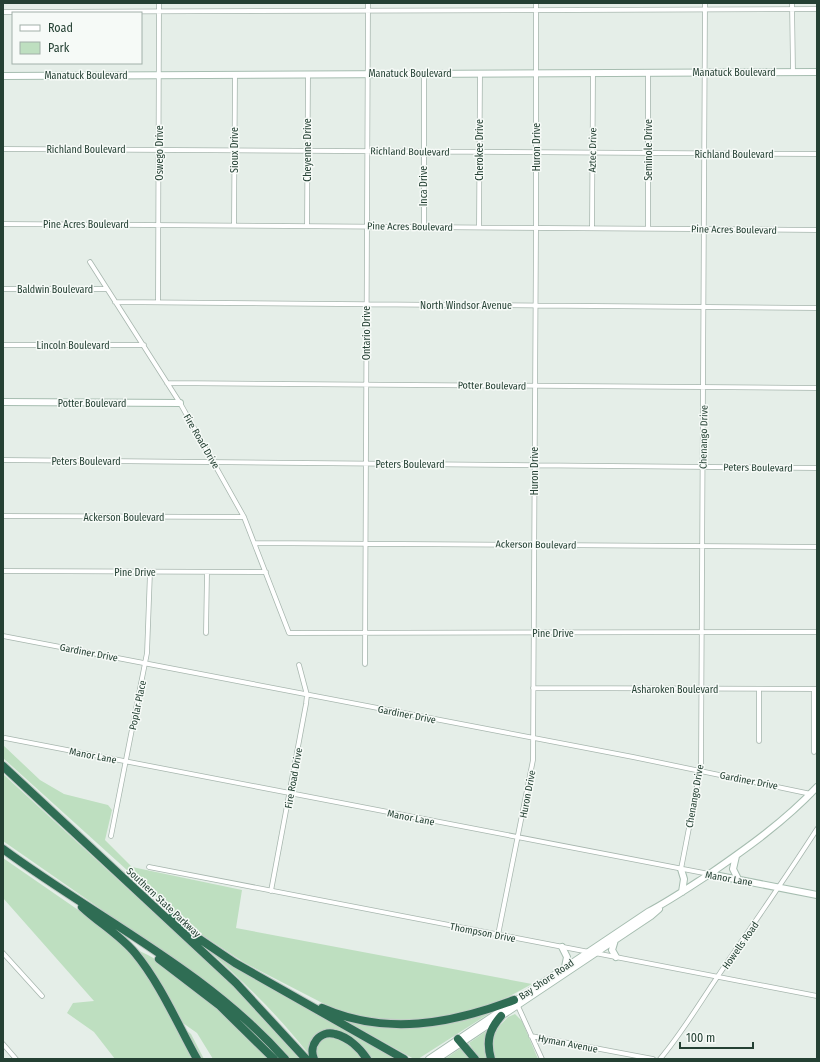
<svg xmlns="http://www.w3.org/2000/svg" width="820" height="1062" viewBox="0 0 820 1062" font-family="'Fira Sans Condensed',sans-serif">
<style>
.green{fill:#bedfc0}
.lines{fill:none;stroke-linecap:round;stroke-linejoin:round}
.street-casing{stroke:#a7b6ae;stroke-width:5.5}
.secondary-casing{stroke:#a6bdb0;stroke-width:8}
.highway-casing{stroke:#c2cac6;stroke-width:10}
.street{stroke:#fff;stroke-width:4}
.secondary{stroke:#fff;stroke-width:6}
.highway{stroke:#2f6d54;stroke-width:8}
.labels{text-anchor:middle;stroke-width:3;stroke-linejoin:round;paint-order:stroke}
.street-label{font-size:10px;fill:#244033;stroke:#f6faf7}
</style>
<rect width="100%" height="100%" fill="#e5eee8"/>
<path class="green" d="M3,745L40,780L64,794L108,805L112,810L105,840L132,867L242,890L236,928L532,984L508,997L459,1017L402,1022L362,1017L334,1009L245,963L190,927L3,758Z
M3,774L241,993L302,1059H290L246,1014L213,987L3,841Z
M3,858L113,934L137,959L165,1006L193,1059H115L94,1032L67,1013L73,1003L94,1001L3,898Z
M207,949L402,1059H371L363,1049L325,1031L309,1053L307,1052C277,1014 243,981 207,949Z
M137,950C183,969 234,1024 270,1059H213L197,1033L180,1021Z
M493,1011L418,1059H414L341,1018L431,1026L463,1020Z
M515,1014L522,1021L538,1059H494L491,1035L508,1017Z
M186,1030L191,1034L204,1059H201Z
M485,1032H487L489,1059H479L471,1049L472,1048L469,1043Z
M331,1036C345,1036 356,1049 365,1059H317C316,1044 316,1041 331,1036Z
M461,1048L472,1059H445Z"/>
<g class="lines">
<defs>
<path id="street" d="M792,3L793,72
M3,12L817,9
M3,149L817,154
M3,224L817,230
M234,225L235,74
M307,226L308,74
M424,227V73
M479,227L480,73
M592,228L593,73
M648,228V73
M90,262L180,403L244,517L289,633L817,632
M3,289H107
M115,302L817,308
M158,302L159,3
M3,345H144
M167,383L817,388
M3,460L817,468
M3,516L244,517
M255,543L817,547
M3,571L266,572
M206,633L207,572
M3,636L633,757L811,794
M365,664L368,3
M533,688L817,689
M5,738L709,874
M759,741V689
M814,752V689
M111,836L147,653L150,572
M149,867L589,952
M681,869L701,766L705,3
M271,891L306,704L307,695L299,665
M498,935L533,760L536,228V3
M3,953L42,996
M595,953L817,996
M517,1004L542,1059
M531,1036L653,1059
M3,1044L16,1059
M660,1059C682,1033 699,1004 718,976C751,927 785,879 817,829"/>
<path id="secondary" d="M3,76L817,72
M3,402L180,403
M736,856L733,869L738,879
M681,869L684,879L682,892
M709,874L817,895
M615,940L612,950L616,957
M562,947L567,957L565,967
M429,1059L648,912C669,901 688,888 708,875C747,848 784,822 817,787
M437,1059L651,916L659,909"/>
<path id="highway" d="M3,766L236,983L306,1059
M3,849C98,919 206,970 285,1059
M82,907C99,923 120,935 135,953C160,983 178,1025 197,1059
M172,917L198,938L235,963L404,1059
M159,959L219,1005L274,1059
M322,1008C386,1036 451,1024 514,1000
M458,1039L475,1059
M314,1059C308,1045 320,1030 335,1034C348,1037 360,1048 367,1059
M491,1059C486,1041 489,1030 501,1016"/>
</defs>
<use href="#street" class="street-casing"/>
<use href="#secondary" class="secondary-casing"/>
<use href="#highway" class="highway-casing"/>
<use href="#street" class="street"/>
<use href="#secondary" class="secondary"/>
<use href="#highway" class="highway"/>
</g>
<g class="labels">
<g class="street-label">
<text x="734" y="76">Manatuck Boulevard</text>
<text x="410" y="77">Manatuck Boulevard</text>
<text x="86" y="79">Manatuck Boulevard</text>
<text transform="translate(536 147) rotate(-90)" y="4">Huron Drive</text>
<text x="86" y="153">Richland Boulevard</text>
<text transform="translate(234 150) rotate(-90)" y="4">Sioux Drive</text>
<text transform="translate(307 150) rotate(-90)" y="4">Cheyenne Drive</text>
<text transform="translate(479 150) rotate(-90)" y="4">Cherokee Drive</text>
<text transform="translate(592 150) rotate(-89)" y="4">Aztec Drive</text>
<text transform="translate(648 150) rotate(-90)" y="4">Seminole Drive</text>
<text transform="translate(410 151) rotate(1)" y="4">Richland Boulevard</text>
<text transform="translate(159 153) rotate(-90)" y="4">Oswego Drive</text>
<text x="734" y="158">Richland Boulevard</text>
<text transform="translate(423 186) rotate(-90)" y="4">Inca Drive</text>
<text x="86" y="228">Pine Acres Boulevard</text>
<text transform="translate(410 226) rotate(1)" y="4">Pine Acres Boulevard</text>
<text transform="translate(734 229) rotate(1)" y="4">Pine Acres Boulevard</text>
<text x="55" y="293">Baldwin Boulevard</text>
<text x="466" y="309">North Windsor Avenue</text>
<text transform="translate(366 333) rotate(-90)" y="4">Ontario Drive</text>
<text x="73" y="349">Lincoln Boulevard</text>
<text transform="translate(492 385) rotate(1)" y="4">Potter Boulevard</text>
<text x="92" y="407">Potter Boulevard</text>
<text transform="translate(703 437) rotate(-89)" y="4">Chenango Drive</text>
<text transform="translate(202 441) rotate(60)" y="4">Fire Road Drive</text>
<text x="86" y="465">Peters Boulevard</text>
<text x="410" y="468">Peters Boulevard</text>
<text transform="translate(758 467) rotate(1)" y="4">Peters Boulevard</text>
<text transform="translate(534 471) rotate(-90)" y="4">Huron Drive</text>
<text x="124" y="521">Ackerson Boulevard</text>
<text transform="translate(536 544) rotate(1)" y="4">Ackerson Boulevard</text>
<text x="135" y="576">Pine Drive</text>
<text x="553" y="637">Pine Drive</text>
<text transform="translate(89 652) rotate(11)" y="4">Gardiner Drive</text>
<text x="675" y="693">Asharoken Boulevard</text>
<text transform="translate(137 705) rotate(-78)" y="4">Poplar Place</text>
<text transform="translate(407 714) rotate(11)" y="4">Gardiner Drive</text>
<text transform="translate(93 755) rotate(11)" y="4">Manor Lane</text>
<text transform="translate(293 778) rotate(-80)" y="4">Fire Road Drive</text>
<text transform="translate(749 780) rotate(11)" y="4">Gardiner Drive</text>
<text transform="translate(527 794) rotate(-79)" y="4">Huron Drive</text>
<text transform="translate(694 796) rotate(-80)" y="4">Chenango Drive</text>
<text transform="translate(411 817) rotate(11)" y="4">Manor Lane</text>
<text transform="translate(729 878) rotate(10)" y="4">Manor Lane</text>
<text transform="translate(164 902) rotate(43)" y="4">Southern State Parkway</text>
<text transform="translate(483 932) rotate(11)" y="4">Thompson Drive</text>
<text transform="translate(740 945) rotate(-55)" y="4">Howells Road</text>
<text transform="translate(546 979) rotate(-34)" y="4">Bay Shore Road</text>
<text transform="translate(568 1043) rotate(11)" y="4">Hyman Avenue</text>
</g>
</g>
<rect width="820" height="1062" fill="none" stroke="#244033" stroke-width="8"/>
<rect x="12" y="12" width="130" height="52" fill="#f6faf7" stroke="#a2b0a9"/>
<rect x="20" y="25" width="20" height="6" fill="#ffffff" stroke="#a2b0a9"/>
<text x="48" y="32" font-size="12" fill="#244033">Road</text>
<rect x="20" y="42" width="20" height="12" fill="#bedfc0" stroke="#a2b0a9"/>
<text x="48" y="52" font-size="12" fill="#244033">Park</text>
<path d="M680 1042v6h73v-6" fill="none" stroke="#244033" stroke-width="2"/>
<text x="686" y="1042" font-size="12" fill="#244033" stroke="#f6faf7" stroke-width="3" paint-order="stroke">100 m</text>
</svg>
